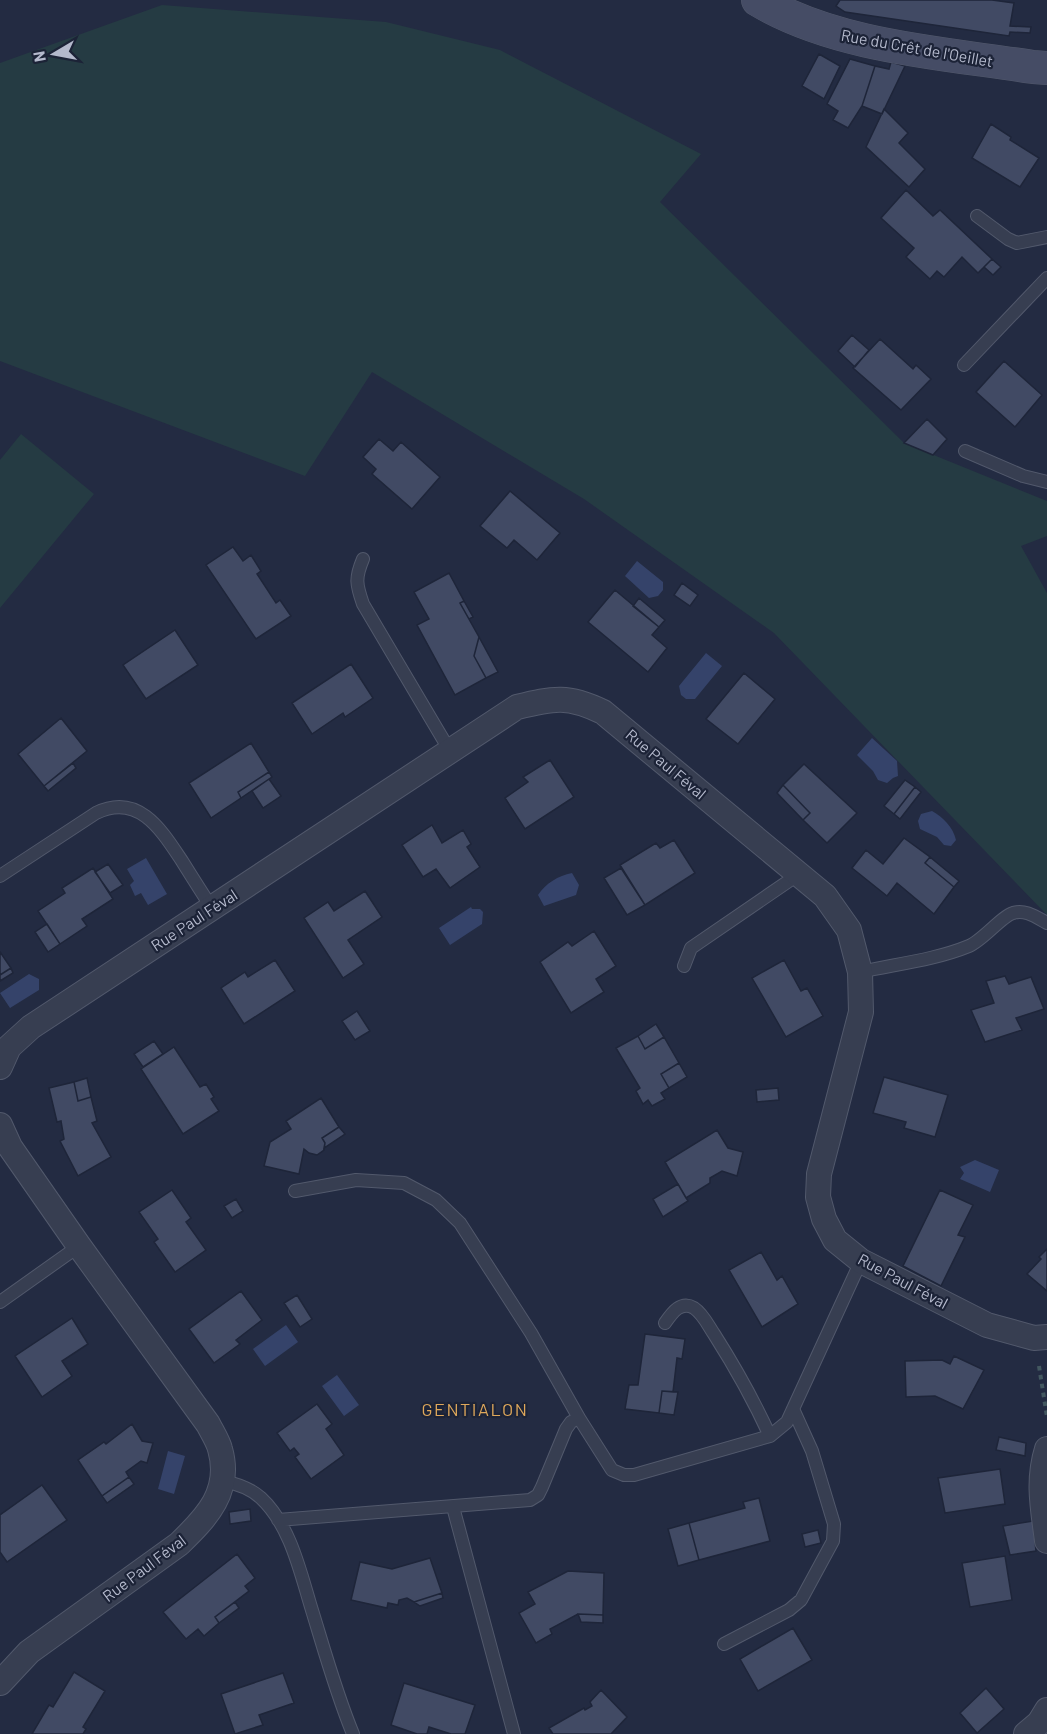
<svg xmlns="http://www.w3.org/2000/svg" width="1047" height="1734" viewBox="0 0 1047 1734" font-family="Barlow,sans-serif">
<style>
.green{fill:#253b43}
.water{fill:#35436a}
.building{fill:#414a64;stroke:#1e2539;stroke-width:1.5}
.lines{fill:none;stroke-linecap:round;stroke-linejoin:round}
.lane-casing{stroke:#52596c;stroke-width:14}
.street-casing{stroke:#52596c;stroke-width:26}
.secondary-casing{stroke:#52596c;stroke-width:34}
.path{stroke:#435860;stroke-width:4;stroke-dasharray:4.5 4.5;stroke-linecap:butt}
.lane{stroke:#373e51;stroke-width:12}
.street{stroke:#373e51;stroke-width:24}
.secondary{stroke:#454c65;stroke-width:33}
.labels{text-anchor:middle;stroke-width:4.5;stroke-linejoin:round;paint-order:stroke}
.street-label{font-size:16px;fill:#b4b9cc;stroke:#1c2337}
.neighbourhood-label{font-size:18px;letter-spacing:1.5px;fill:#dfa85b;stroke:#1c2337}
</style>
<rect width="100%" height="100%" fill="#232b42"/>
<path class="green" d="M162,5L386,22L500,50L701,154L660,202L904,443L1047,501V536L1021,546L1047,593V915L774,633L584,499L372,372L305,476L0,361V63Z
M21,434L94,494L0,608V460Z"/>
<path class="water" d="M637,561L663,582V590L658,596L649,598L625,576Z
M706,653L722,666L695,699H686L681,695L679,686Z
M872,738L897,761L898,776L893,778L887,783L878,780L873,771L857,755Z
M932,811C943,817 953,827 956,840L951,846L944,845L937,837L920,829L918,821L921,814Z
M146,858L167,894L148,905L141,893L135,896L130,885L134,881L127,869Z
M572,873L579,885L576,895L544,906L538,895C546,883 558,876 572,873Z
M471,907L472,909H480L483,912L482,924L450,945L439,928Z
M29,974L39,979V990L10,1008L0,993Z
M975,1160L999,1170L990,1192L960,1179L964,1173L960,1167Z
M286,1325L298,1342L265,1366L253,1349Z
M337,1375L359,1405L344,1416L322,1386Z
M168,1451L185,1456L174,1494L158,1489Z"/>
<path class="building" d="M840,0H992L1014,3L1010,26L1031,27L1030,33L1010,32L1009,36L845,12L836,6Z
M819,54L840,66L824,99L802,86Z
M850,59L875,66L862,106L848,128L833,120L838,111L827,104Z
M891,62L905,66L882,114L862,106L875,66L889,69Z
M884,109L908,133L899,143L925,169L909,187L866,147Z
M991,124L1011,137L1010,140L1039,158L1020,187L972,158Z
M906,190L933,216L940,210L992,259L978,273L962,257L944,277L937,271L930,279L906,257L914,248L881,218Z
M992,259L1001,267L993,275L984,267Z
M852,335L869,350L855,367L838,351Z
M880,339L913,369L916,365L931,379L901,410L853,368Z
M1004,361L1042,395L1015,427L976,392Z
M927,419L947,439L933,455L904,443Z
M379,439L393,451L401,442L440,477L412,509L372,474L376,469L363,457Z
M510,491L560,533L537,560L514,540L507,548L480,526Z
M233,547L243,561L251,555L261,571L257,574L276,603L280,600L291,616L256,639L206,565Z
M449,573L464,601L460,603L479,637L474,656L486,678L455,695L417,625L429,619L414,592Z
M682,583L698,595L690,606L674,595Z
M615,590L659,627L652,635L667,648L648,672L588,622Z
M639,598L665,620L659,627L633,606Z
M464,601L473,617L469,619L460,603Z
M175,630L198,665L146,699L123,665Z
M479,637L498,672L486,678L474,656Z
M351,664L373,698L345,717L343,713L312,734L292,703Z
M744,673L775,699L738,744L706,719Z
M61,718L87,751L44,786L18,754Z
M251,743L269,772L238,792L241,798L211,818L189,783Z
M550,760L574,797L525,829L505,798L528,782L523,777Z
M73,763L76,768L48,791L44,786Z
M804,764L857,813L827,843L803,820L810,813L783,785Z
M269,772L272,777L241,798L238,792Z
M269,779L281,796L263,808L252,791Z
M905,780L915,787L894,814L884,806Z
M783,785L810,813L803,820L777,793Z
M915,787L921,792L900,819L894,814Z
M432,825L442,843L463,830L471,844L467,847L480,867L450,888L436,869L423,877L402,845Z
M904,838L930,857L925,863L954,887L934,914L897,883L887,896L852,868L866,850L883,864Z
M674,840L695,873L645,905L620,865L656,843L660,848Z
M930,857L959,881L954,887L925,863Z
M108,864L123,885L110,893L95,872Z
M93,868L113,899L82,919L87,926L60,944L38,911L65,893L62,888Z
M621,868L645,905L627,915L604,878Z
M365,891L382,917L348,940L364,964L343,978L304,918L328,902L334,911Z
M47,924L60,944L48,952L35,932Z
M594,931L616,966L596,979L604,992L571,1013L540,962L568,942L572,946Z
M0,952L11,968L0,975Z
M275,960L295,991L244,1024L221,988L245,972L248,977Z
M784,960L801,991L807,988L823,1016L786,1037L752,978Z
M11,968L13,973L0,981V975Z
M1005,976L1009,984L1031,977L1044,1009L1016,1018L1022,1030L985,1042L971,1010L994,1003L986,981Z
M357,1011L370,1031L355,1040L342,1021Z
M656,1024L664,1037L645,1049L638,1036Z
M638,1036L645,1049L664,1037L679,1063L661,1074L669,1088L661,1093L665,1099L652,1106L648,1100L643,1104L636,1091L640,1088L616,1048Z
M154,1041L163,1054L143,1067L134,1054Z
M174,1047L200,1087L206,1084L214,1097L211,1099L219,1111L183,1134L141,1069Z
M679,1063L687,1077L669,1088L661,1074Z
M884,1077L948,1095L935,1137L904,1128L906,1122L873,1113Z
M87,1078L91,1097L78,1101L74,1082Z
M74,1082L78,1101L91,1097L97,1121L92,1123L111,1157L78,1176L60,1141L64,1139L61,1121L57,1122L49,1088Z
M778,1088L779,1100L757,1102L756,1090Z
M321,1098L339,1127L322,1138L325,1143L324,1150L317,1155L309,1153L304,1149L299,1174L264,1166L270,1142L291,1129L286,1121Z
M339,1127L345,1134L324,1148L325,1143L322,1138Z
M717,1130L728,1148L743,1152L737,1176L722,1171L710,1178V1183L686,1198L665,1162Z
M678,1184L688,1201L663,1217L653,1199Z
M172,1190L191,1218L186,1222L206,1250L175,1272L154,1242L158,1239L139,1212Z
M940,1190L973,1205L958,1235L965,1237L941,1286L903,1266Z
M236,1199L243,1211L232,1218L224,1206Z
M1047,1249V1291L1027,1274L1041,1259L1039,1257Z
M761,1252L777,1280L782,1276L798,1304L762,1327L729,1270Z
M241,1291L262,1320L236,1340L240,1344L214,1363L189,1329Z
M297,1295L312,1319L300,1327L284,1303Z
M72,1318L88,1344L62,1361L72,1376L42,1397L15,1356Z
M645,1334L685,1339L682,1359L677,1358L673,1392L662,1391L659,1413L625,1409L629,1385H638Z
M954,1356L984,1370L963,1409L935,1396L906,1397L905,1361L942,1360L950,1364Z
M662,1391L678,1392L674,1415L659,1413Z
M317,1404L332,1424L326,1429L344,1455L311,1479L295,1457L299,1454L294,1448L290,1451L277,1433Z
M132,1424L142,1441L153,1443L147,1463L141,1461L126,1472L129,1477L102,1496L78,1460L104,1442L106,1444Z
M999,1437L1026,1443L1025,1456L996,1450Z
M1000,1469L1005,1504L945,1513L938,1478Z
M129,1477L134,1484L107,1503L102,1496Z
M42,1485L67,1520L7,1562L0,1552V1515Z
M759,1498L770,1541L699,1560L689,1523L745,1508L743,1502Z
M250,1509L251,1521L230,1524L229,1512Z
M1033,1521L1036,1551L1010,1555L1003,1526Z
M689,1523L699,1560L678,1566L668,1529Z
M818,1530L821,1543L805,1547L802,1534Z
M237,1554L255,1578L245,1586L249,1591L215,1617L219,1623L204,1636L198,1629L186,1639L163,1612Z
M1005,1556L1012,1600L970,1607L962,1563Z
M430,1558L442,1593L414,1602L407,1598L399,1600L398,1605L388,1603L387,1608L351,1600L360,1562L392,1569Z
M568,1571L604,1573L603,1615L578,1614L550,1629L552,1634L536,1643L519,1613L535,1604L528,1592Z
M442,1593L443,1598L420,1606L414,1602Z
M235,1602L239,1608L219,1623L215,1617Z
M578,1614L603,1615V1623L581,1622Z
M793,1628L812,1660L758,1691L740,1659Z
M74,1672L105,1691L83,1727L86,1729L83,1734H32L49,1705L53,1707Z
M283,1673L294,1703L259,1715L263,1725L235,1734L221,1694Z
M404,1683L475,1705L465,1734H451L429,1727L427,1734H417L391,1725Z
M986,1688L1004,1709L977,1733L960,1713Z
M601,1690L627,1717L611,1734H553L549,1728L584,1708L585,1710L592,1706L590,1702Z"/>
<g class="lines">
<defs>
<path id="lane" d="M977,216L1008,239L1017,243L1047,237
M964,365L1047,278
M965,451L1023,476L1047,482
M363,559C355,578 356,584 363,604L450,751
M0,876L96,813C139,792 162,831 182,861C192,877 202,893 212,908
M684,966L691,948L799,874
M860,972C896,964 935,960 969,946C983,940 1002,916 1013,913C1025,909 1036,917 1047,923
M0,1302L79,1246
M665,1323C672,1313 681,1300 694,1308C703,1314 708,1325 714,1334C735,1367 754,1401 770,1436
M579,1418L612,1470L624,1475H634L770,1436L787,1422L861,1261
M224,1481C238,1484 250,1488 261,1498C290,1525 300,1571 311,1607C324,1649 336,1693 353,1734
M453,1507L514,1734
M278,1520L530,1500L538,1495L542,1487L566,1429L571,1422L579,1418L531,1333L460,1223L436,1200L404,1183L356,1180L295,1191
M724,1644L789,1610L801,1600L833,1541L834,1524L812,1451L793,1409"/>
<path id="street" d="M0,1067L9,1047L31,1027L517,707C554,698 568,695 603,712L825,896L849,930L860,972L861,1012L819,1174L818,1197L824,1219L835,1240L861,1261L987,1325L1034,1338L1047,1337
M0,1125L10,1147L79,1246L208,1424C212,1432 218,1441 220,1449C232,1491 207,1517 179,1544L29,1652L0,1683
M1047,1449C1037,1481 1043,1509 1047,1541
M1026,1734L1039,1723L1047,1710"/>
<path id="secondary" d="M758,0C837,47 943,53 1033,67L1047,68"/>
</defs>
<use href="#lane" class="lane-casing"/>
<use href="#street" class="street-casing"/>
<use href="#secondary" class="secondary-casing"/>
<path class="path" d="M1039,1366L1047,1417"/>
<use href="#lane" class="lane"/>
<use href="#street" class="street"/>
<use href="#secondary" class="secondary"/>
</g>
<g class="labels">
<g class="street-label">
<text transform="translate(917 48) rotate(10)" y="6">Rue du Crêt de l'Oeillet</text>
<text transform="translate(666 764) rotate(40)" y="6">Rue Paul Féval</text>
<text transform="translate(194 920) rotate(-33)" y="6">Rue Paul Féval</text>
<text transform="translate(903 1281) rotate(28)" y="6">Rue Paul Féval</text>
<text transform="translate(144 1568) rotate(-37)" y="6">Rue Paul Féval</text>
</g>
<g class="neighbourhood-label">
<text x="475" y="1416">GENTIALON</text>
</g>
</g>
<g transform="translate(54 54) rotate(260)" stroke="#1c2337" stroke-width="4.5" paint-order="stroke">
<path d="M0-4.5L10 22L0 15L-10 22Z" fill="#b4b9cc"/>
<text y="-9" font-size="16" font-weight="bold" text-anchor="middle" fill="#b4b9cc">N</text>
</g>
</svg>
